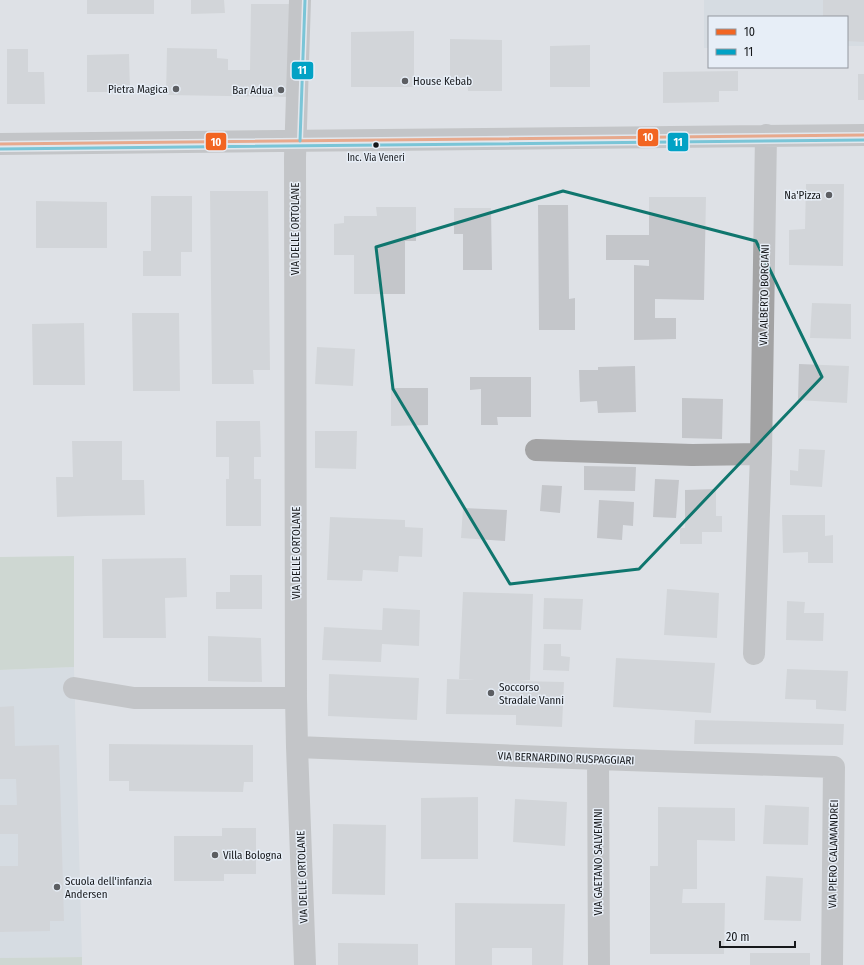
<svg xmlns="http://www.w3.org/2000/svg" width="864" height="965" viewBox="0 0 864 965" font-family="'Fira Sans Condensed',sans-serif">
<style>
.built{fill:#ccd4de}
.green{fill:#bacbbb}
.building{fill:#c4c6ca}
.lines{fill:none;stroke-linecap:round;stroke-linejoin:round}
.minor{stroke:#a3a3a4;stroke-width:22}
.bus-1-casing{stroke:#e7eef7;stroke-width:6}
.bus-2-casing{stroke:#e7eef7;stroke-width:6}
.bus-1{stroke:#f26522;stroke-width:3}
.bus-2{stroke:#01a2c5;stroke-width:3}
.marked{fill:none;stroke:#0f766e;stroke-width:3;stroke-linejoin:round}
.poi-dot{fill:#5c5e62;stroke:#e7eef7;stroke-width:1.5}
.bus-dot{fill:#16181b;stroke:#e7eef7;stroke-width:1.5}
.labels{text-anchor:middle;stroke-width:3;stroke-linejoin:round;paint-order:stroke}
.bus-label{font-size:10px;fill:#16181b;stroke:#e7eef7}
.poi-label{font-size:11px;fill:#16181b;stroke:#e7eef7;text-anchor:start}
.street-label{font-size:11px;fill:#16181b;stroke:#e7eef7}
.line-badge{stroke:#e7eef7;stroke-width:1.5}
.badge-label{font-size:11px;text-anchor:middle;font-weight:bold;fill:#fff}
</style>
<rect width="100%" height="100%" fill="#dee1e6"/>
<path class="built" d="M704,0H864V46H847V17H709V48H704Z
M74,667L82,957L0,958V670Z"/>
<path class="green" d="M74,556V667L0,670V557Z
M82,957V965H0V958Z"/>
<path class="building" d="M87,0H154V14H87Z
M191,0H224L225,13L191,14Z
M823,0H864V42L847,41V17H823Z
M251,4H292L291,97L166,95L167,48L217,49V58L228,59V70H250Z
M414,31V87H351V32Z
M450,39L502,40V91H468V85H450Z
M590,45V87H550V46Z
M7,49H28V72H44L45,104H7Z
M129,54L130,92H87V55Z
M738,71V91H719V102L663,103V72Z
M858,74H864V100H858Z
M806,184H844L843,266L789,265V230L805,229Z
M210,191H268L270,370H253L254,384H212Z
M151,196H192V252H181V276H143V251H151Z
M649,197H706L704,300L655,299V318H676V339L634,340V265L649,266V260H606V235H649Z
M36,201L107,202V248H36Z
M538,205H568L569,299L575,298V330H539Z
M376,207H416V241H405V294H354V255H334V224L344,223V216H377Z
M454,208H491L492,270H463V234H454Z
M812,303L851,304V339L810,338Z
M132,313H179L180,391H133Z
M84,323L85,385H33L32,324Z
M317,347L355,349L353,386L315,384Z
M799,364L849,366L847,403L798,400Z
M635,366L636,412L598,413L597,401L580,402L579,370H598V367Z
M470,377H531V417H497L498,425H481V389L470,390Z
M391,388H428V425L391,426Z
M682,398L723,399L722,439L682,438Z
M216,421H260L261,457H254V479H261V526H226V479H229V457H216Z
M315,431H357L356,469L315,468Z
M72,441H122V480H144L145,515L86,516L57,517L56,477H73Z
M799,449L825,450L822,487L790,485V470L798,471Z
M584,466L636,467L635,491L584,490Z
M655,479L679,480L676,518L653,517Z
M542,485L562,486L560,513L540,511Z
M716,489V516H722V532H702V544H680V528H685V490Z
M599,500L634,502L633,526L623,525L622,540L597,538Z
M463,508L507,510L505,541L461,538Z
M782,515H825V536L833,535V563H808V552L783,553Z
M330,517L405,520V527L423,528L422,557L399,556L398,572L363,570L362,581L327,580Z
M186,558L187,597L165,598L166,638H103L102,559Z
M230,575H262V609H216V592H230Z
M667,589L719,593L717,638L664,635Z
M463,592L533,594L530,680L519,681L564,682L562,727L516,725V715L446,714L447,679L475,680L459,679Z
M544,598L583,599L581,630L543,629Z
M787,601L805,602L804,613H824L823,641L786,640Z
M383,608L420,610L419,646L382,644L381,662L322,660L324,627L382,630Z
M208,636L261,638L262,682L208,681Z
M544,644H561V656L570,657L569,671L543,670Z
M616,658L715,663L711,713L613,707Z
M787,669L848,671L846,711L816,709V700L785,699Z
M329,674L419,678L417,720L328,716Z
M14,706L15,746L59,745L64,921H50V931L0,932V866H18V834H0V805H17L16,779H0V707Z
M695,720L844,724L843,745L694,744Z
M109,744L253,745V782H244L243,792L129,791V781H109Z
M478,797V859H421V798Z
M515,799L567,802L565,846L513,842Z
M765,805L809,807L808,845L763,844Z
M658,807L735,808V841L697,840V889H683L682,903H725L724,954H650V866H658Z
M333,824L386,825L385,895L332,894Z
M222,828H256V874H224V881H174V836H222Z
M766,876L803,878L801,921L764,920Z
M455,903L565,904L563,965H532V948H492V965H455Z
M338,943L418,944V965H338Z
M750,953H810V965H750Z"/>
<g class="lines">
<path class="minor" d="M300,0L295,158L296,698L297,747L305,965
M0,144L864,135
M536,450L692,455L761,454
M754,654L761,454L766,135
M74,688L134,698H296
M297,747L598,759L834,767L832,965
M598,759L599,965"/>
<defs>
<path id="bus-1" d="M0,144L864,135"/>
<path id="bus-2" d="M300,141L305,0
M0,149L864,140"/>
</defs>
<use href="#bus-1" class="bus-1-casing"/>
<use href="#bus-2" class="bus-2-casing"/>
<use href="#bus-1" class="bus-1"/>
<use href="#bus-2" class="bus-2"/>
</g>
<path d="M0 0H864V965H0ZM563,191L756,241L822,377L639,569L510,584L393,389L376,247Z" fill="#dee1e6" fill-opacity=".55" fill-rule="evenodd"/>
<path class="marked" d="M563,191L756,241L822,377L639,569L510,584L393,389L376,247Z"/>
<g class="poi-dot">
<circle cx="405" cy="81" r="4"/>
<circle cx="176" cy="89" r="4"/>
<circle cx="281" cy="90" r="4"/>
<circle cx="829" cy="195" r="4"/>
<circle cx="491" cy="693" r="4"/>
<circle cx="215" cy="855" r="4"/>
<circle cx="57" cy="887" r="4"/>
</g>
<circle class="bus-dot" cx="376" cy="145" r="3.5"/>
<g class="labels">
<g class="bus-label">
<text x="376" y="161">Inc. Via Veneri</text>
</g>
<g class="poi-label">
<text x="413" y="85">House Kebab</text>
<text x="168" y="93" text-anchor="end">Pietra Magica</text>
<text x="273" y="94" text-anchor="end">Bar Adua</text>
<text x="821" y="199" text-anchor="end">Na'Pizza</text>
<text x="499" y="691">Soccorso<tspan x="499" dy="13">Stradale Vanni</tspan></text>
<text x="223" y="859">Villa Bologna</text>
<text x="65" y="885">Scuola dell'infanzia<tspan x="65" dy="13">Andersen</tspan></text>
</g>
<g class="street-label">
<text transform="translate(295 229) rotate(-90)" y="4">VIA DELLE ORTOLANE</text>
<text transform="translate(764 295) rotate(-89)" y="4">VIA ALBERTO BORCIANI</text>
<text transform="translate(296 553) rotate(-90)" y="4">VIA DELLE ORTOLANE</text>
<text transform="translate(566 758) rotate(2)" y="4">VIA BERNARDINO RUSPAGGIARI</text>
<text transform="translate(833 854) rotate(-89)" y="4">VIA PIERO CALAMANDREI</text>
<text transform="translate(598 862) rotate(-90)" y="4">VIA GAETANO SALVEMINI</text>
<text transform="translate(302 877) rotate(-92)" y="4">VIA DELLE ORTOLANE</text>
</g>
</g>
<g class="line-badge">
<rect x="291" y="61" width="23" height="19" rx="4" fill="#01a2c5"/>
<rect x="637" y="128" width="22" height="19" rx="4" fill="#f26522"/>
<rect x="205" y="132" width="22" height="19" rx="4" fill="#f26522"/>
<rect x="667" y="132" width="22" height="20" rx="4" fill="#01a2c5"/>
</g>
<g class="badge-label">
<text x="302" y="74">11</text>
<text x="648" y="141">10</text>
<text x="216" y="146">10</text>
<text x="678" y="146">11</text>
</g>
<rect x="708" y="16" width="140" height="52" fill="#e7eef7" stroke="#93989f"/>
<rect x="716" y="29" width="20" height="6" fill="#f26522" stroke="#93989f"/>
<text x="744" y="36" font-size="12" fill="#16181b">10</text>
<rect x="716" y="49" width="20" height="6" fill="#01a2c5" stroke="#93989f"/>
<text x="744" y="56" font-size="12" fill="#16181b">11</text>
<path d="M720 941v6h75v-6" fill="none" stroke="#16181b" stroke-width="2"/>
<text x="726" y="941" font-size="12" fill="#16181b" stroke="#e7eef7" stroke-width="3" paint-order="stroke">20 m</text>
</svg>
